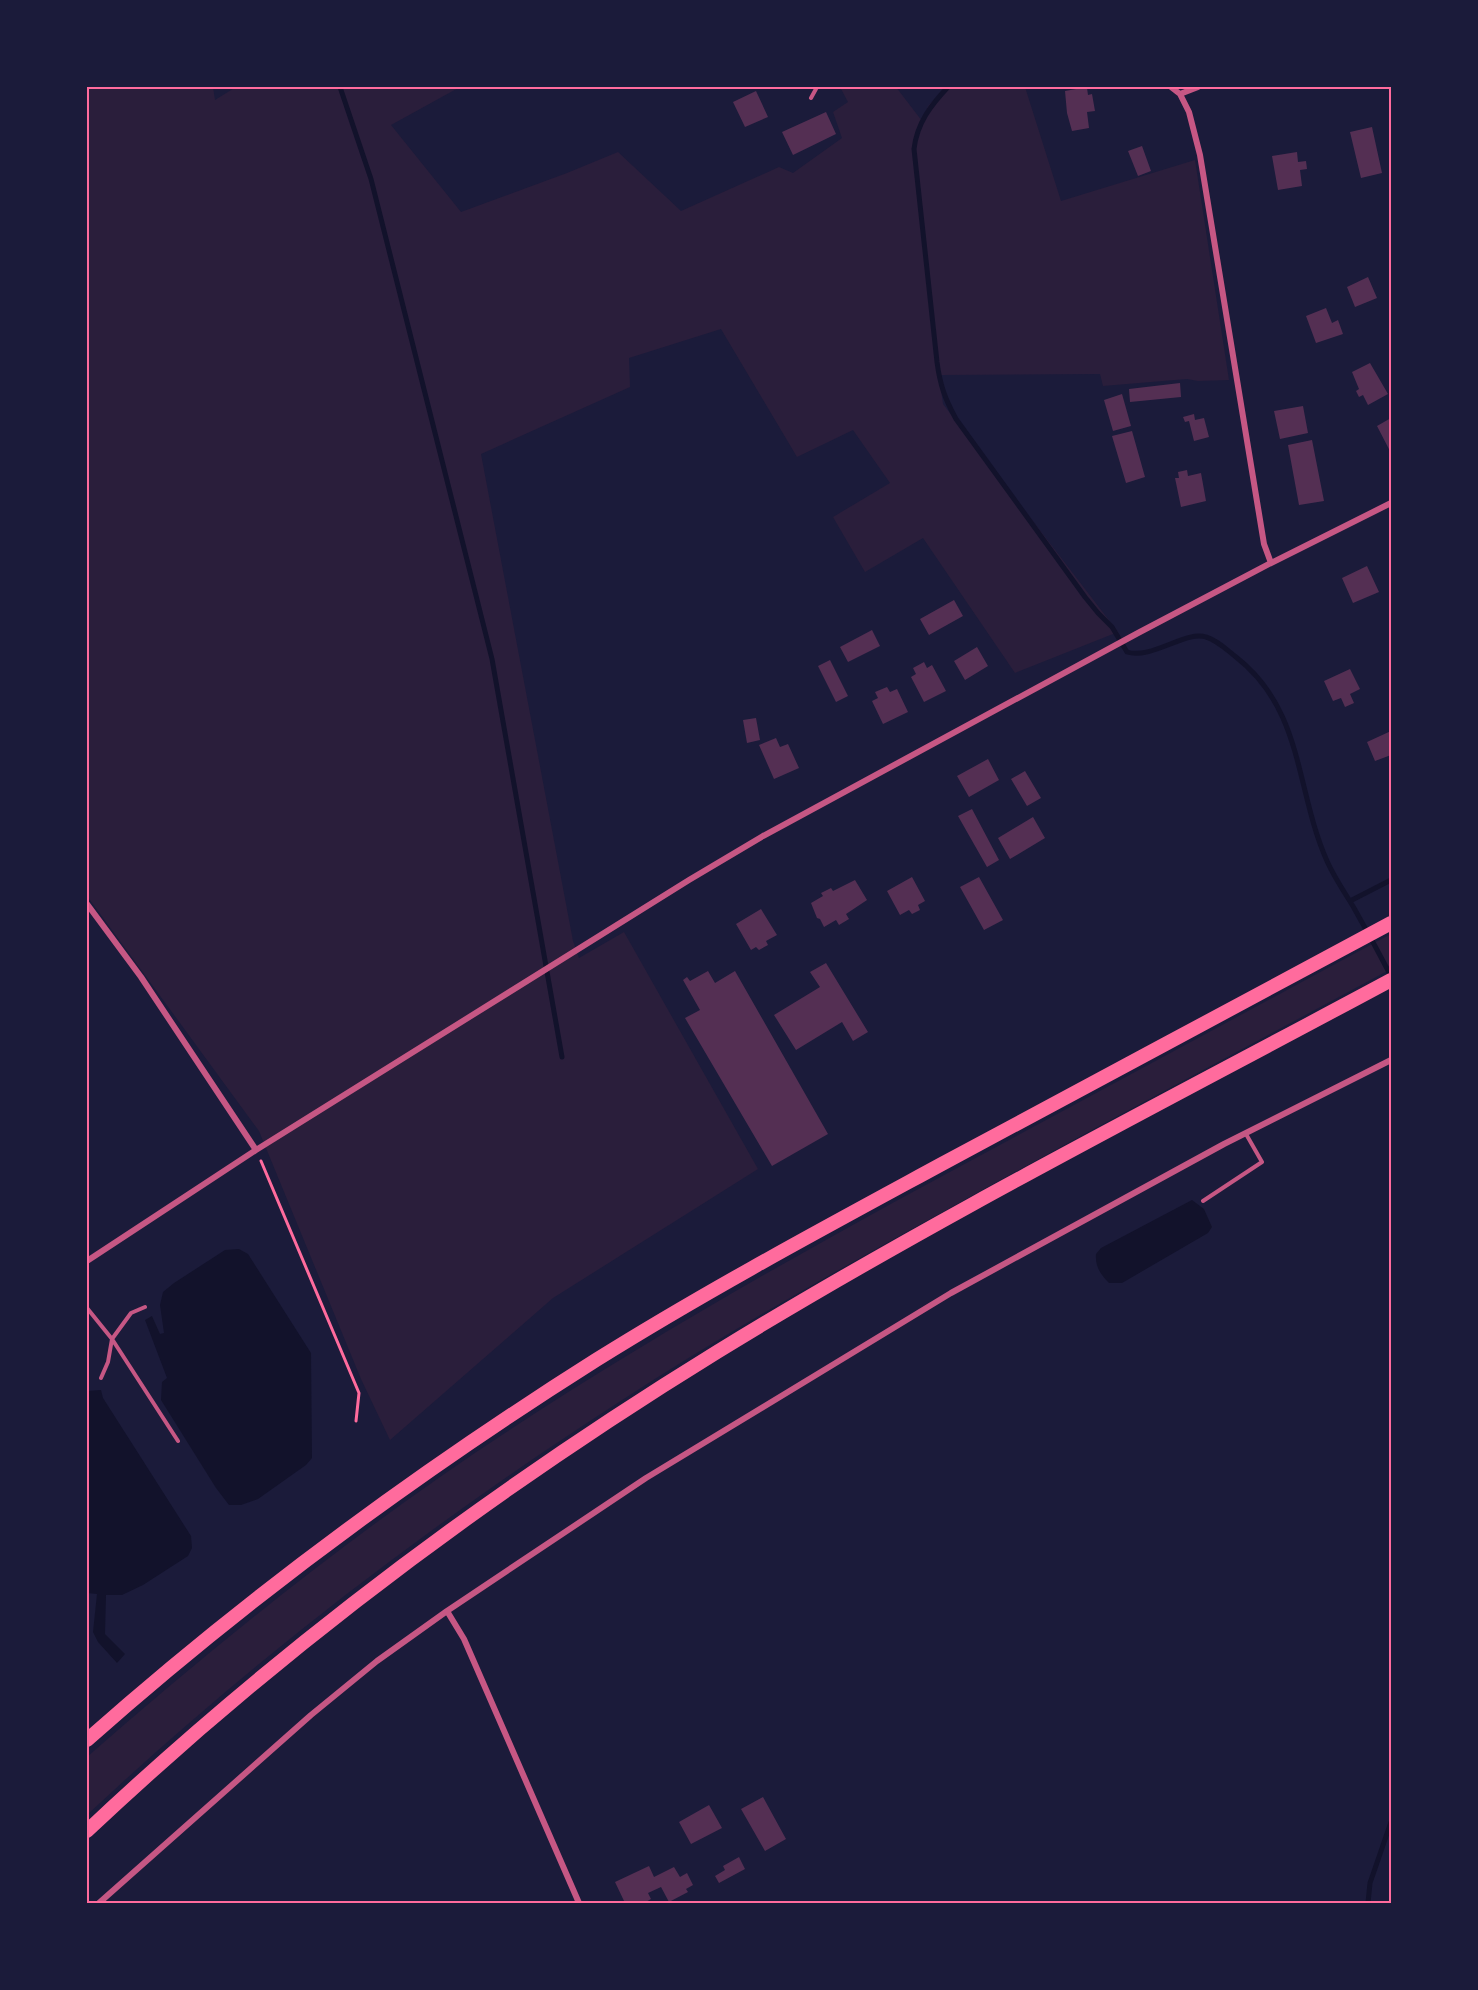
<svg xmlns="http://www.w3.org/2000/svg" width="1478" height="1990" viewBox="0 0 1478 1990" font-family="'Exo 2',sans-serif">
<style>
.green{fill:#2a1e3b}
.water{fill:#12122b}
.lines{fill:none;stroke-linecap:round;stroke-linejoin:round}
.stream{stroke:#12122b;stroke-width:5}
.building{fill:#542f53}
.path{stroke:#ff6b9d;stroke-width:3}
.service{stroke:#c65784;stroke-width:4}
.minor{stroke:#c65784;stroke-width:6}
.motorway{stroke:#ff6b9d;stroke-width:14}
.neatline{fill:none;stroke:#ff6b9d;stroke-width:2}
</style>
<rect width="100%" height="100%" fill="#1b1b3a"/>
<path class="green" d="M87,87H213L215,100L236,87H460L391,125L461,212L567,173L618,152L681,211L779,167L793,173L842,138L833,112L848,102L840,87H896L922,121L928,106L946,87H1025L1061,201L1195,160L1229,380L1198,381L1187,379L1103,386L1100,374L939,375L943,404L1118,632L1015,673L923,538L865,572L833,517L890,483L853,430L797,457L721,329L629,358L630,387L481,454L573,941L579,958L624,932L758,1169L553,1298L390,1440L361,1379L259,1131L87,896Z
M1391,934V969C1246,1047 1101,1124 957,1204C843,1267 728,1331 619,1402C430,1524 251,1661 87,1815V1757C222,1639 361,1527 511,1429C676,1321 848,1226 1022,1133C1145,1067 1268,1000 1391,934Z"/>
<path class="water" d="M1192,1200L1204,1209L1212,1227L1208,1233L1122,1283H1109C1100,1274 1095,1266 1096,1254L1101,1248Z
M239,1249L248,1254L311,1353L312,1458L306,1465L258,1499L241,1505H229L216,1488L161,1400L162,1382L167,1378L145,1320L152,1316L160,1334L164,1333L160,1305L163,1292L174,1283L225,1250Z
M101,1390L103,1398L191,1536L192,1548L188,1556L143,1585L122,1595H106L105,1634L125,1654L117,1663L98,1642L93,1632L97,1594L87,1593V1391Z"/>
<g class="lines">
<path class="stream" d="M340,87L371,179L492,659L562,1057
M948,87C931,105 917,123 914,149L937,362C940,385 945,399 956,419L1085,597L1098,613L1112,627L1127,652C1151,660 1186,630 1206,637C1217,640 1227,650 1236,657C1304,710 1295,789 1327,861C1334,877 1345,893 1354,908C1367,931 1379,953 1391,976
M1350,901L1391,880
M1368,1903L1370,1883L1391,1822"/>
</g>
<path class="building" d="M1078,87L1087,88L1088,95L1092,94L1095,111L1087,112L1089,128L1072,131L1067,113L1065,91L1076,89Z
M756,91L768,117L745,127L733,102Z
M826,112L836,134L793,155L782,132Z
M1372,127L1382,173L1361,178L1350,132Z
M1142,146L1151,171L1138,176L1128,151Z
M1297,152L1298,162L1306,161L1307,169L1300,170L1302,186L1278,190L1272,156Z
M1368,277L1377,298L1355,307L1347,287Z
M1326,308L1332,323L1338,320L1343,334L1316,343L1306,316Z
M1370,363L1388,394L1368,405L1363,395L1359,397L1356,391L1359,389L1352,372Z
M1180,383L1181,397L1130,402L1129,389Z
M1122,394L1131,426L1113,431L1104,400Z
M1303,406L1308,433L1280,439L1274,411Z
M1194,414L1195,420L1204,418L1209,437L1194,441L1189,421L1185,422L1183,417Z
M1391,418V453L1377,426Z
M1132,431L1145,477L1126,483L1112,436Z
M1312,440L1324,501L1299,505L1288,445Z
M1187,470L1188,476L1201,473L1206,501L1181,507L1175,478H1179L1178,472Z
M1367,566L1379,592L1353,603L1342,578Z
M954,600L963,616L929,635L920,619Z
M872,630L880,646L848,662L840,647Z
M977,647L988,666L965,680L954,661Z
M830,660L848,696L836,702L818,666Z
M924,662L927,668L932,665L946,691L924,702L911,677L916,674L913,668Z
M1350,669L1360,689L1350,694L1354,703L1345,707L1341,698L1333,701L1324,681Z
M887,687L890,692L897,689L908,712L883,724L872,701L878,698L875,692Z
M756,718L760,740L747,743L743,720Z
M1391,731V755L1375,761L1367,742Z
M776,738L780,747L788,744L799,768L774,779L759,745Z
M988,759L999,780L969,797L957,776Z
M1025,771L1041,798L1027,806L1011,779Z
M972,809L999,860L987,867L958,816Z
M1033,817L1045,838L1010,859L998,838Z
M912,877L925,901L918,905L920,910L912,914L909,910L900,915L887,891Z
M979,877L1003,920L984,930L960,887Z
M855,880L867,900L846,914L849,919L839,925L836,920L824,927L820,919L817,918L811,903L823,896L821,893L831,888L833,891Z
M761,909L777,935L766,941L768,945L759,950L756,947L751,950L736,924Z
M826,963L868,1032L853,1041L842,1022L796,1050L774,1015L820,987L810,972Z
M708,971L715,983L735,971L828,1134L772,1166L685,1018L700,1010L683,980L687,977L690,981Z
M763,1797L786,1839L765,1851L741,1809Z
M709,1805L722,1828L691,1844L679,1822Z
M739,1857L745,1869L719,1883L715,1876L725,1870L723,1866Z
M649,1866L654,1877L674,1867L680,1877L687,1873L693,1885L686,1889L688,1892L669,1902L661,1887L648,1893L651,1899L644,1903H625L615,1882Z"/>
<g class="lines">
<path class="path" d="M261,1161L359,1393L356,1421"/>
<path class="service" d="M811,98L817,87
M1203,1201L1262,1162L1246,1134
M87,1308L112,1339L178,1441
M101,1378L108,1362L112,1339L131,1313L145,1307"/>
<path class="minor" d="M1171,87L1180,94L1198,87
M1180,94L1189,112L1200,155L1264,544L1271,563
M87,904L141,977L256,1150
M87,1261L256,1150L689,880L763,836L1138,633L1271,563L1391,503
M447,1611L464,1639L579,1903
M99,1903L311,1715L377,1661L447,1611L646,1478L951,1293L1224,1144L1391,1060"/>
<path class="motorway" d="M87,1740C246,1599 417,1473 596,1360C708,1290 824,1228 940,1165C1090,1084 1241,1004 1391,923
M87,1831C279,1650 493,1490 717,1352C935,1218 1166,1101 1391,980"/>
</g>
<rect width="1478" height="1990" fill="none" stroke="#1b1b3a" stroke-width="177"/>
<rect x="88" y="88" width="1302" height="1814" class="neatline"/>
</svg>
